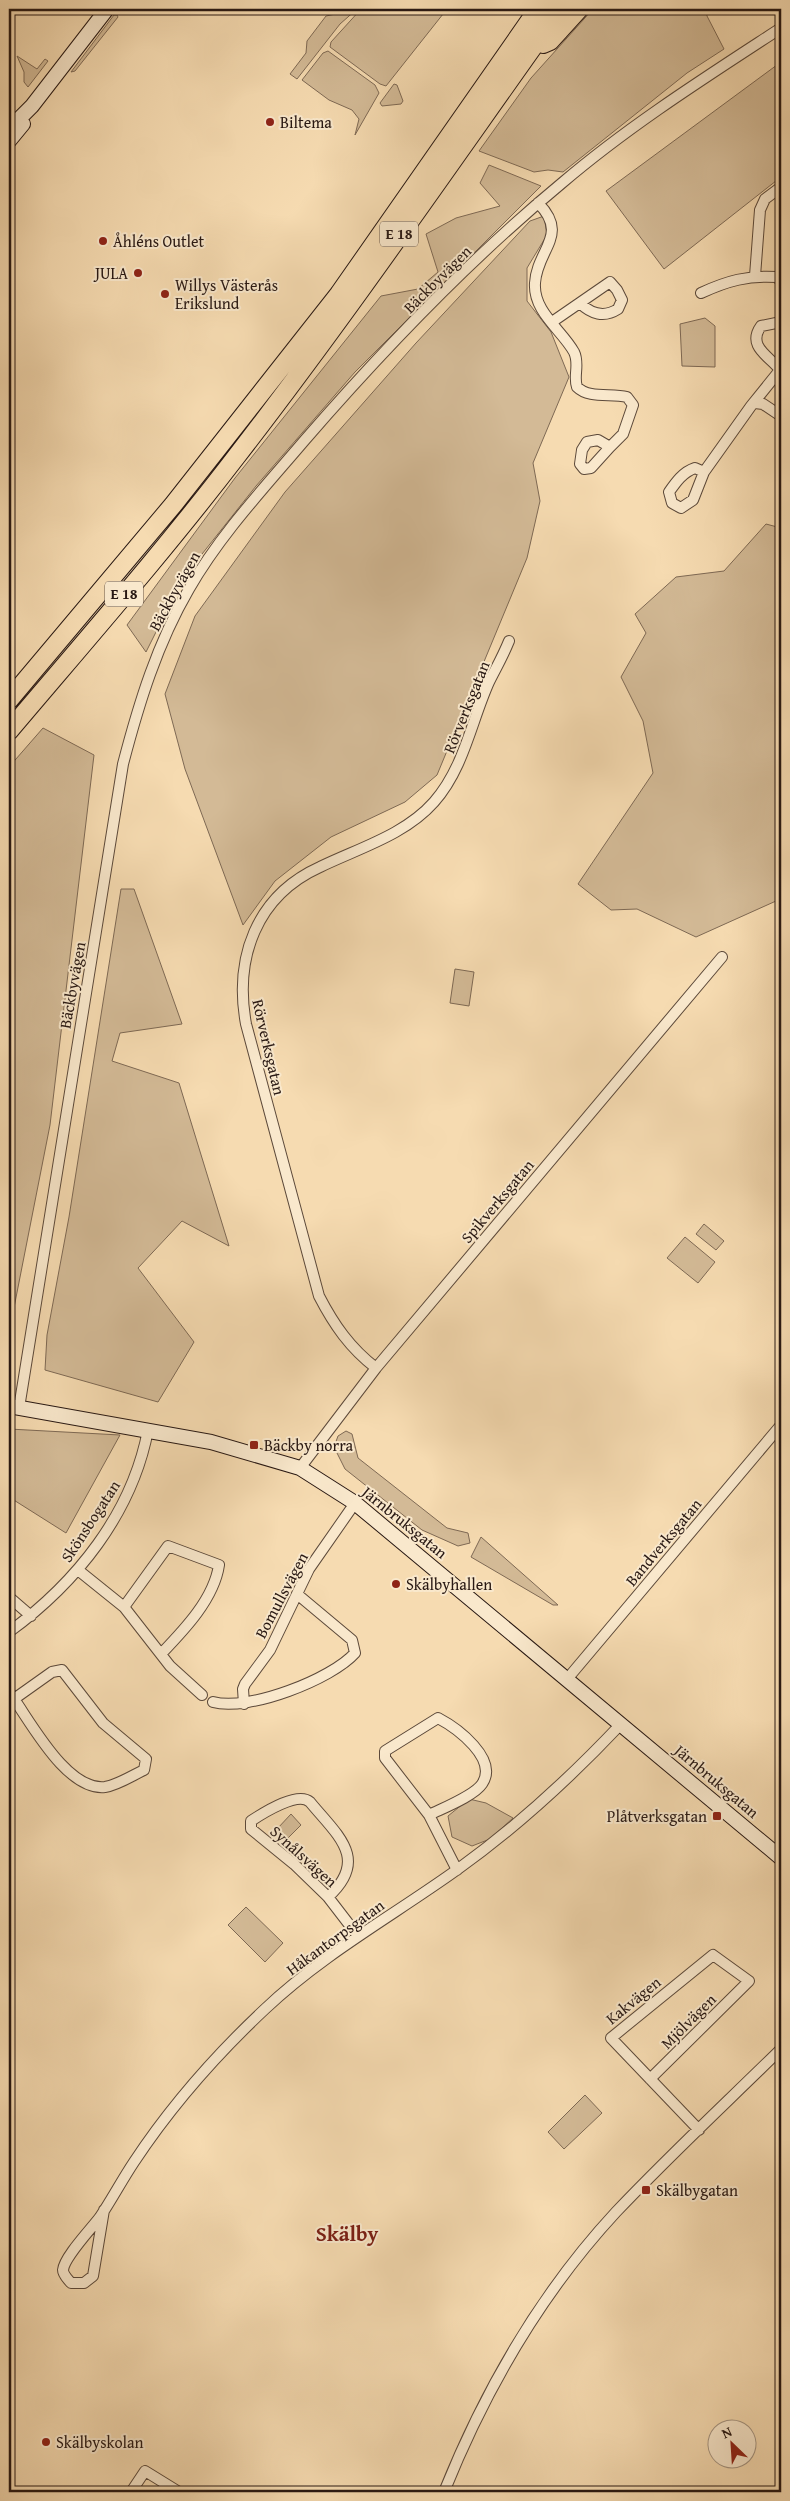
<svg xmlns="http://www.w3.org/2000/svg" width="790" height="2501" viewBox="0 0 790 2501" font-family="'Gentium Book Plus',serif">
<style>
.green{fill:#d3ba96;stroke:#7e6954}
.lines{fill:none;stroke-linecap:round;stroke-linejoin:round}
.street-casing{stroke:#5c493a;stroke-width:12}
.secondary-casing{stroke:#281813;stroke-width:16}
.highway-casing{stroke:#281813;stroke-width:20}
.street{stroke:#f9e8cc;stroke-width:10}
.secondary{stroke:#f9e8cc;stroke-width:14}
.highway{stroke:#f6dbb1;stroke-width:18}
.poi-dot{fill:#8f2418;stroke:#f9e8cc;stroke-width:2}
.labels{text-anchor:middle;stroke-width:4;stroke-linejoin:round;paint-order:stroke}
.shield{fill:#f9e8cc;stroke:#67564a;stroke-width:1}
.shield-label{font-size:15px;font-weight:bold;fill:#281813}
.poi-label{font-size:16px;fill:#281813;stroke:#f9e8cc;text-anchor:start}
.street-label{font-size:16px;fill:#281813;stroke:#f9e8cc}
.district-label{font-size:21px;font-weight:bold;fill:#7a1f14;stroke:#f9e8cc}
</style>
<rect width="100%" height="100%" fill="#f6dbb1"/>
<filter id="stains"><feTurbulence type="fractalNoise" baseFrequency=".004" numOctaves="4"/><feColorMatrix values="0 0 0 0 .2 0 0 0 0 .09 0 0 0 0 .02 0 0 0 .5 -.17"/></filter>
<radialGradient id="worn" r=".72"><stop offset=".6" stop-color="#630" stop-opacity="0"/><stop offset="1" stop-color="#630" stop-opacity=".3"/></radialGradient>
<path class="green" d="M348,9H357L340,24L297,79L290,74L306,53L307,41L326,16L345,12Z
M361,9H447L386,86L380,84L330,47L331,42Z
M593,9H706L707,16L724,49L687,73L563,172L548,170L534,172L479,151L531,78Z
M114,15H117L118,17L75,71L71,72Z
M328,51L375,85L379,93L355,135L359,119L352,110L329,100L302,80L323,53Z
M17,56L37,69L45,59L48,61L28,87L24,82V72Z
M781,62V177L664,269L606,191Z
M394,84L397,85L403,101L401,104L382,106L380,103Z
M489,165L541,186L355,372L256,486L183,578L146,652L127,625L235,478L381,296L418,289L438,272L426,234L456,218L500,206L480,183Z
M544,216L547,235L527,268V301L551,332L569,377L533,463L540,501L527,558L437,775L405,802L331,837L275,881L243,925L185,769L165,694L195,616L285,492L416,343L530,221Z
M705,318L715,326V367L682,366L680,324Z
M766,524L781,528V904L776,901L696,937L637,909L611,910L578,884L653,773L643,721L621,677L646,633L635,614L676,577L724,571Z
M43,728L94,755L50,1125L9,1333V767Z
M121,889H134L182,1024L120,1033L112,1061L179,1083L229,1246L182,1221L138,1268L194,1342L158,1402L45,1370L47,1335L69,1217Z
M455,969L474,972L469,1006L450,1003Z
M704,1224L724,1241L716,1250L696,1234Z
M685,1237L715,1262L698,1283L667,1258Z
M9,1429L120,1435L66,1533L9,1497Z
M346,1431L352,1434L358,1458L447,1528L468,1533L470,1543L458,1546L422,1530L345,1469L334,1447L338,1436Z
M481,1537L558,1605H553L471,1557Z
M469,1799L486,1803L513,1818L490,1839L472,1846L452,1837L448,1816Z
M291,1814L301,1825L287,1839L277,1829Z
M246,1907L283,1943L265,1962L228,1925Z
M585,2095L602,2113L564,2149L548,2132Z"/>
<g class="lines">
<defs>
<path id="street" d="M538,203C570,235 537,249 535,283C533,312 562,330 574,352C580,364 573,376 577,387C589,399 611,393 627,397L633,405L623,434L610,447L598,440L587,442L582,450L580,464L584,469L591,468L610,447
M755,276L760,210L765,199L781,187
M701,293C727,281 748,275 777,277L781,282
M552,322L610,282L617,290L622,300L618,309C604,318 591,314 580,303
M781,322L761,326C746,347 771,357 780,370L781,368
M755,403L763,404L781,416
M704,472L695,468C683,472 676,482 669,492L672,503L681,508L693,500L704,472L751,406L780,370
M376,1368C350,1348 334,1325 319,1296L246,1024C234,958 256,896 320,867C359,848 405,835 434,802C464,768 471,722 489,682C496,668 503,656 509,641
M19,1408L123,764C139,703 157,644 189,589C220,535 264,488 304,441C382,351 470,259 562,183C630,125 706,77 781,28
M300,1468L376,1368L722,957
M78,1570L124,1607L170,1666L202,1695
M9,1597L31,1616
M124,1607L168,1546L219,1565C214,1599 184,1630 161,1654
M9,1632C76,1583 132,1514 148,1430
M568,1678L781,1425
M9,1692L14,1699C33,1726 68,1791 105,1787C118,1785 133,1775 144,1770L146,1759L103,1723L62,1670L52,1672L14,1699
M213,1702C248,1712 332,1679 355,1653L352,1640L297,1594
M244,1704L243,1689L245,1684L270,1650L309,1569L355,1503
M429,1815C443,1808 474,1796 482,1784C499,1759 457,1728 438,1718L385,1751V1758L429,1815L457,1870
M328,1897C370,1859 337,1835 310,1802C298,1791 263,1813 251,1821V1829L294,1864L328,1897L358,1936
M650,2079L749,1981L713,1955L611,2038L699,2130
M104,2210L93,2276L84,2283H71C68,2279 63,2275 63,2270C64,2257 92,2228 100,2217C112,2199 122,2180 134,2162C171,2106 216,2055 265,2009C323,1954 394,1915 458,1869C518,1826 570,1778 621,1724
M131,2492L145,2471L179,2492
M444,2492C485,2390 541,2293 616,2212C669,2156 726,2103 781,2049"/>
<path id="secondary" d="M9,129L32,106L107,9
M9,141L23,124
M9,1406L211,1442L300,1468L355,1503L781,1858"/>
<path id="highway" d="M543,44L550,41L579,9
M9,700L173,505L339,294L538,9
M9,731C86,640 164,551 236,457C349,311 453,159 560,9"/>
</defs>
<use href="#street" class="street-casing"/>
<use href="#secondary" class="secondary-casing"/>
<use href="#highway" class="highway-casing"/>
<use href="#street" class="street"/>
<use href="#secondary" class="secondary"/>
<use href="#highway" class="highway"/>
</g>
<g class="poi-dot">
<circle cx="270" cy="122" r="5"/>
<circle cx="103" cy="241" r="5"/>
<circle cx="138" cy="273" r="5"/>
<circle cx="165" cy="294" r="5"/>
<rect x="249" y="1440" width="10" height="10" rx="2.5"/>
<circle cx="396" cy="1584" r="5"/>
<rect x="712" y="1811" width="10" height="10" rx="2.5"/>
<rect x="641" y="2185" width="10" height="10" rx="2.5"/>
<circle cx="46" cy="2442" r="5"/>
</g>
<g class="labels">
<g class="shield">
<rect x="380" y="221.5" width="38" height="25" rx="4"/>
<rect x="105" y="581.5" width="38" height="25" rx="4"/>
</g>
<g class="shield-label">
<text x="399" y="239">E 18</text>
<text x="124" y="599">E 18</text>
</g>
<g class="poi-label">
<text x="280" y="128">Biltema</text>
<text x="113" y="247">Åhléns Outlet</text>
<text x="128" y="279" text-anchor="end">JULA</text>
<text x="175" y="291">Willys Västerås<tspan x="175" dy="18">Erikslund</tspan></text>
<text x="264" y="1451">Bäckby norra</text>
<text x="406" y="1590">Skälbyhallen</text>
<text x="707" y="1822" text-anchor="end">Plåtverksgatan</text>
<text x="656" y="2196">Skälbygatan</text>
<text x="56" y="2448">Skälbyskolan</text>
</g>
<g class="street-label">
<text transform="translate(437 279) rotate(-45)" y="6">Bäckbyvägen</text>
<text transform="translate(174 591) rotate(-61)" y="6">Bäckbyvägen</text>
<text transform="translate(466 707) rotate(-68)" y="6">Rörverksgatan</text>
<text transform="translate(72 985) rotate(-80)" y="6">Bäckbyvägen</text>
<text transform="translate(269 1047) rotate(77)" y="6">Rörverksgatan</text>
<text transform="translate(497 1201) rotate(-50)" y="6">Spikverksgatan</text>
<text transform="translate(90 1521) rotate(-57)" y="6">Skönsbogatan</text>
<text transform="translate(405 1522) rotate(39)" y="6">Järnbruksgatan</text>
<text transform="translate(663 1542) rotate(-50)" y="6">Bandverksgatan</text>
<text transform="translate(281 1595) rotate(-62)" y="6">Bomullsvägen</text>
<text transform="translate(717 1781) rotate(40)" y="6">Järnbruksgatan</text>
<text transform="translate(304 1856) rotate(42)" y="6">Synålsvägen</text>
<text transform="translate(335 1937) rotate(-36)" y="6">Håkantorpsgatan</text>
<text transform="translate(633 2000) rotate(-39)" y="6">Kakvägen</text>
<text transform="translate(688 2021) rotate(-45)" y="6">Mjölvägen</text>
</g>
<g class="district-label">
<text x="347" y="2241">Skälby</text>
</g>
</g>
<rect width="790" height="2501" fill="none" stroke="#f6dbb1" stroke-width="30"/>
<rect x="10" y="10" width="770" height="2481" fill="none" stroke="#281813" stroke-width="2.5"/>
<rect x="15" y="15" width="760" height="2471" fill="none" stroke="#281813"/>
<g transform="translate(732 2444) rotate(335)"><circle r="24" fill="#f9e8cc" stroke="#a59582"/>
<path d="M0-4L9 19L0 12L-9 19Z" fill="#8f2418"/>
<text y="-8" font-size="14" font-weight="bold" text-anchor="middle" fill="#281813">N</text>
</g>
<rect width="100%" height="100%" filter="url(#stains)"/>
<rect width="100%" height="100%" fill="url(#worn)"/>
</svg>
